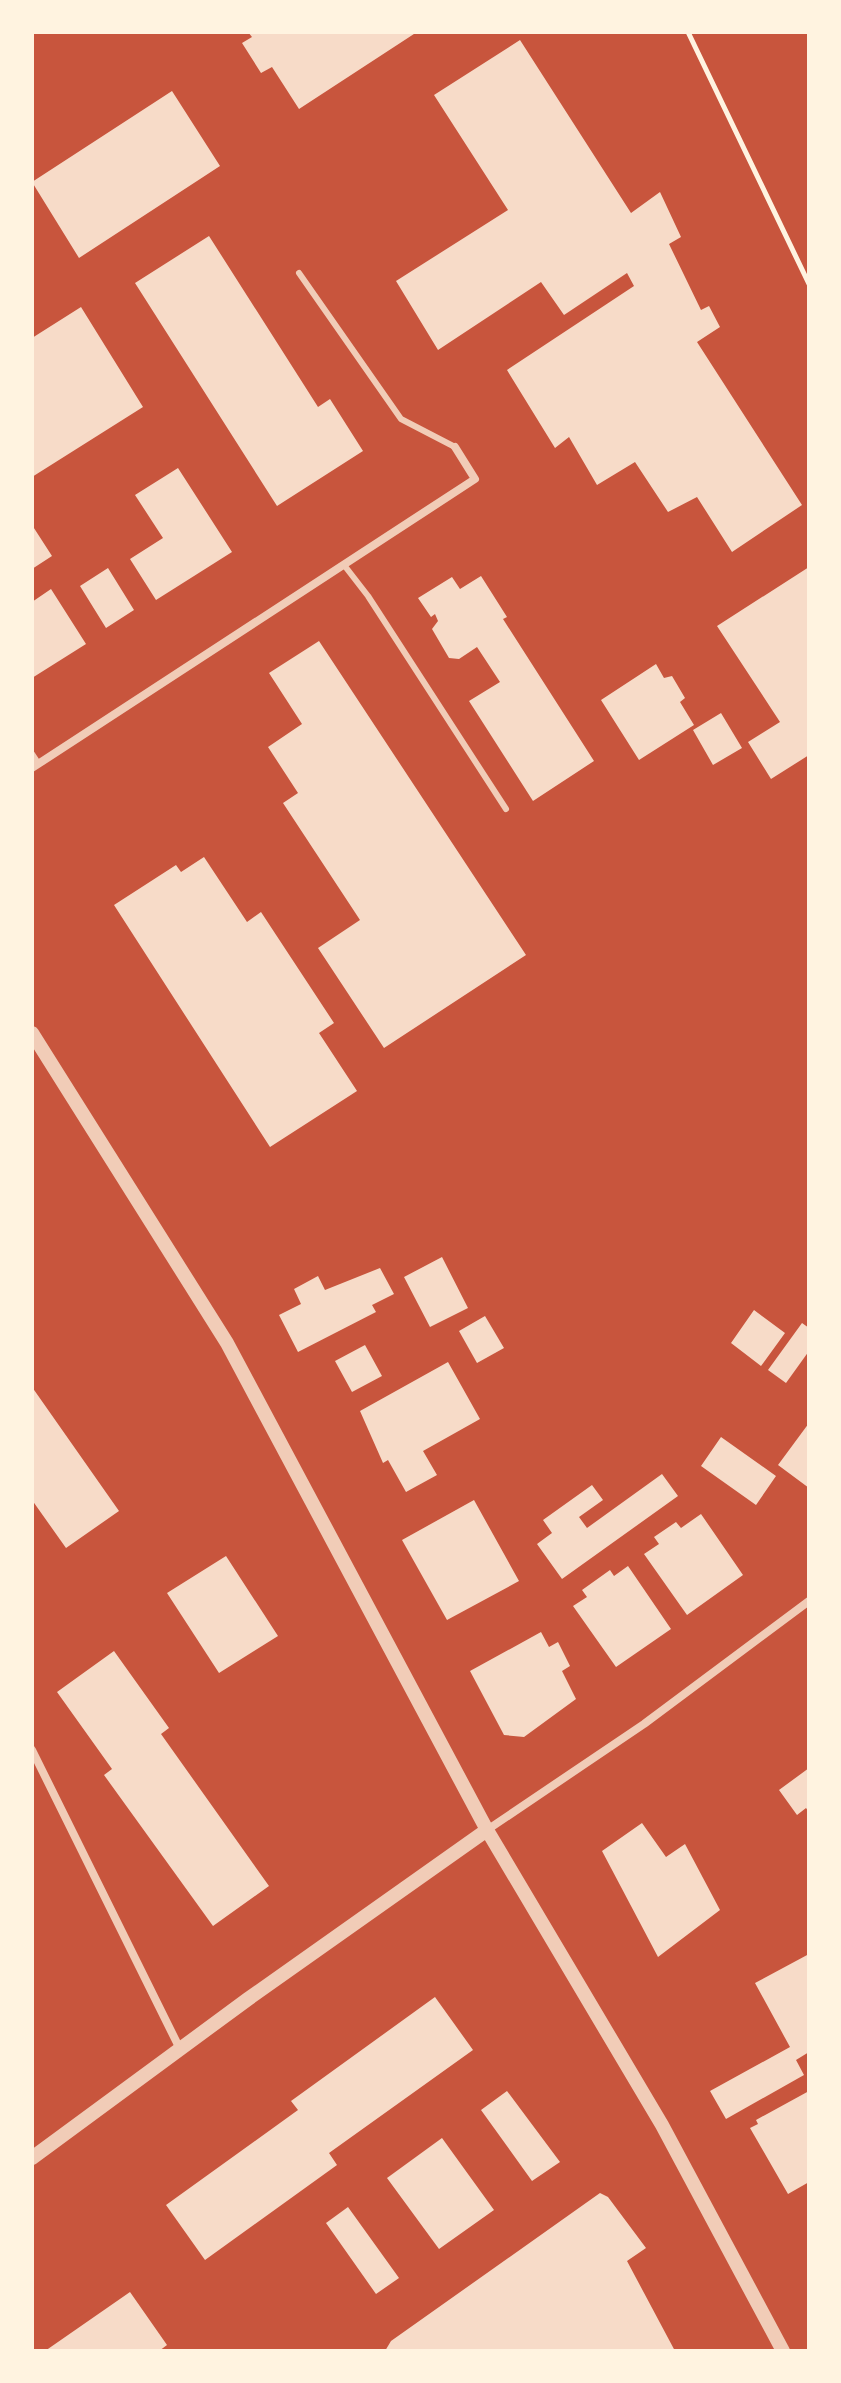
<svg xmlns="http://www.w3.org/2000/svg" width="841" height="2383" viewBox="0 0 841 2383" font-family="'PT Sans Narrow',sans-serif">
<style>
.building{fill:#f7dbc8}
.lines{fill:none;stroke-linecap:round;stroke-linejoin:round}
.path{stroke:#fff3e0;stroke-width:5}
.service{stroke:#f1ccb7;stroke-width:6}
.minor{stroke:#f1ccb7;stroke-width:8}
.tertiary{stroke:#f1ccb7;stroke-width:14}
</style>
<rect width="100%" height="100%" fill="#c8553d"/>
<path class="building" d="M248,32H417L299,109L272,67L261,73L242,43L252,37Z
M520,40L631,213L660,192L681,237L669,244L701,310L709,306L720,327L697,342L802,505L732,552L697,497L668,512L635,462L597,485L569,437L555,448L507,370L634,286L627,273L564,315L541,282L438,350L396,281L508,210L434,95Z
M172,91L220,166L79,258L32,182Z
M209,236L318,407L330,399L363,451L277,506L135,283Z
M81,307L143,407L32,477V338Z
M178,468L232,552L156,600L130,559L163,538L135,495Z
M32,525L52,556L32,569Z
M809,567V755L771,779L748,742L780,722L717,626Z
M108,568L134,610L106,628L80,586Z
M481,576L507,617L503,619L594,761L533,801L469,701L500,682L477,647L459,659L449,658L432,629L438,621L435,614L431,617L418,598L452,577L460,589Z
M51,589L86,644L32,678V602Z
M319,641L526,955L384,1048L318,948L360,920L283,803L298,793L268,747L302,724L269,673Z
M656,664L664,678L672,676L685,698L680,702L694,725L639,760L601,700Z
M721,713L742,748L713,765L693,730Z
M204,857L247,922L261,912L334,1023L319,1033L357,1091L270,1147L114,905L176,865L181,872Z
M442,1257L468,1308L430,1327L404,1277Z
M380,1268L394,1294L372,1305L376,1312L298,1352L279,1315L301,1304L294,1289L318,1276L325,1290Z
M754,1310L785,1333L761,1366L731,1343Z
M485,1316L504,1348L477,1363L459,1331Z
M802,1323L809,1328V1351L786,1383L768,1370Z
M365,1345L382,1376L352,1392L335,1361Z
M448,1362L480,1419L423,1451L437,1475L406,1492L388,1460L383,1463L360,1411Z
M32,1387L119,1511L66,1548L32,1500Z
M809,1423V1488L778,1465Z
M721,1437L776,1476L756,1505L701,1466Z
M662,1474L678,1496L562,1579L537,1544L552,1533L543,1520L592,1485L603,1500L579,1517L587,1528Z
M474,1500L519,1581L447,1620L402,1540Z
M701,1514L743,1575L687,1615L644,1554L659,1544L654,1537L676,1522L681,1528Z
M226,1556L278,1636L219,1673L167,1593Z
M628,1566L671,1629L616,1667L573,1606L587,1597L582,1590L610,1570L614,1576Z
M541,1632L549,1647L558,1642L570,1666L562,1671L576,1699L524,1737L504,1735L470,1671Z
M114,1651L169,1728L161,1734L269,1886L213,1926L104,1775L112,1769L57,1692Z
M809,1768V1812L806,1808L797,1815L779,1790Z
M642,1823L666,1857L685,1844L720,1910L658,1957L602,1851Z
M809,1954V2052L796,2060L804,2075L726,2119L710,2091L790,2047L755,1983Z
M435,1997L473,2050L329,2153L337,2165L205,2260L166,2205L298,2110L291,2101Z
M507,2091L560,2162L532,2181L481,2110Z
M809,2091V2182L788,2194L750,2128L758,2124L756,2120Z
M442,2138L494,2210L439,2249L387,2178Z
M600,2193L608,2197L646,2248L627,2261L675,2351H385L391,2341Z
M348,2207L399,2278L376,2294L326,2223Z
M130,2292L167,2345L159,2351H45Z"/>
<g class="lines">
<path class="path" d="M688,32L809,284"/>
<path class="service" d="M299,273L401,419L455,447
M344,565L368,596L506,809
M32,754L38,763"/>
<path class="minor" d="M32,768L475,479L455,447
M32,1750L180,2049
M487,1830L644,1724L809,1601"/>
<path class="tertiary" d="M32,1033L227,1343L487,1830L662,2125L783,2351
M32,2158L248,1999L487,1830"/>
</g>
<rect width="841" height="2383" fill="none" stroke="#fff3e0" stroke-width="68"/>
</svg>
